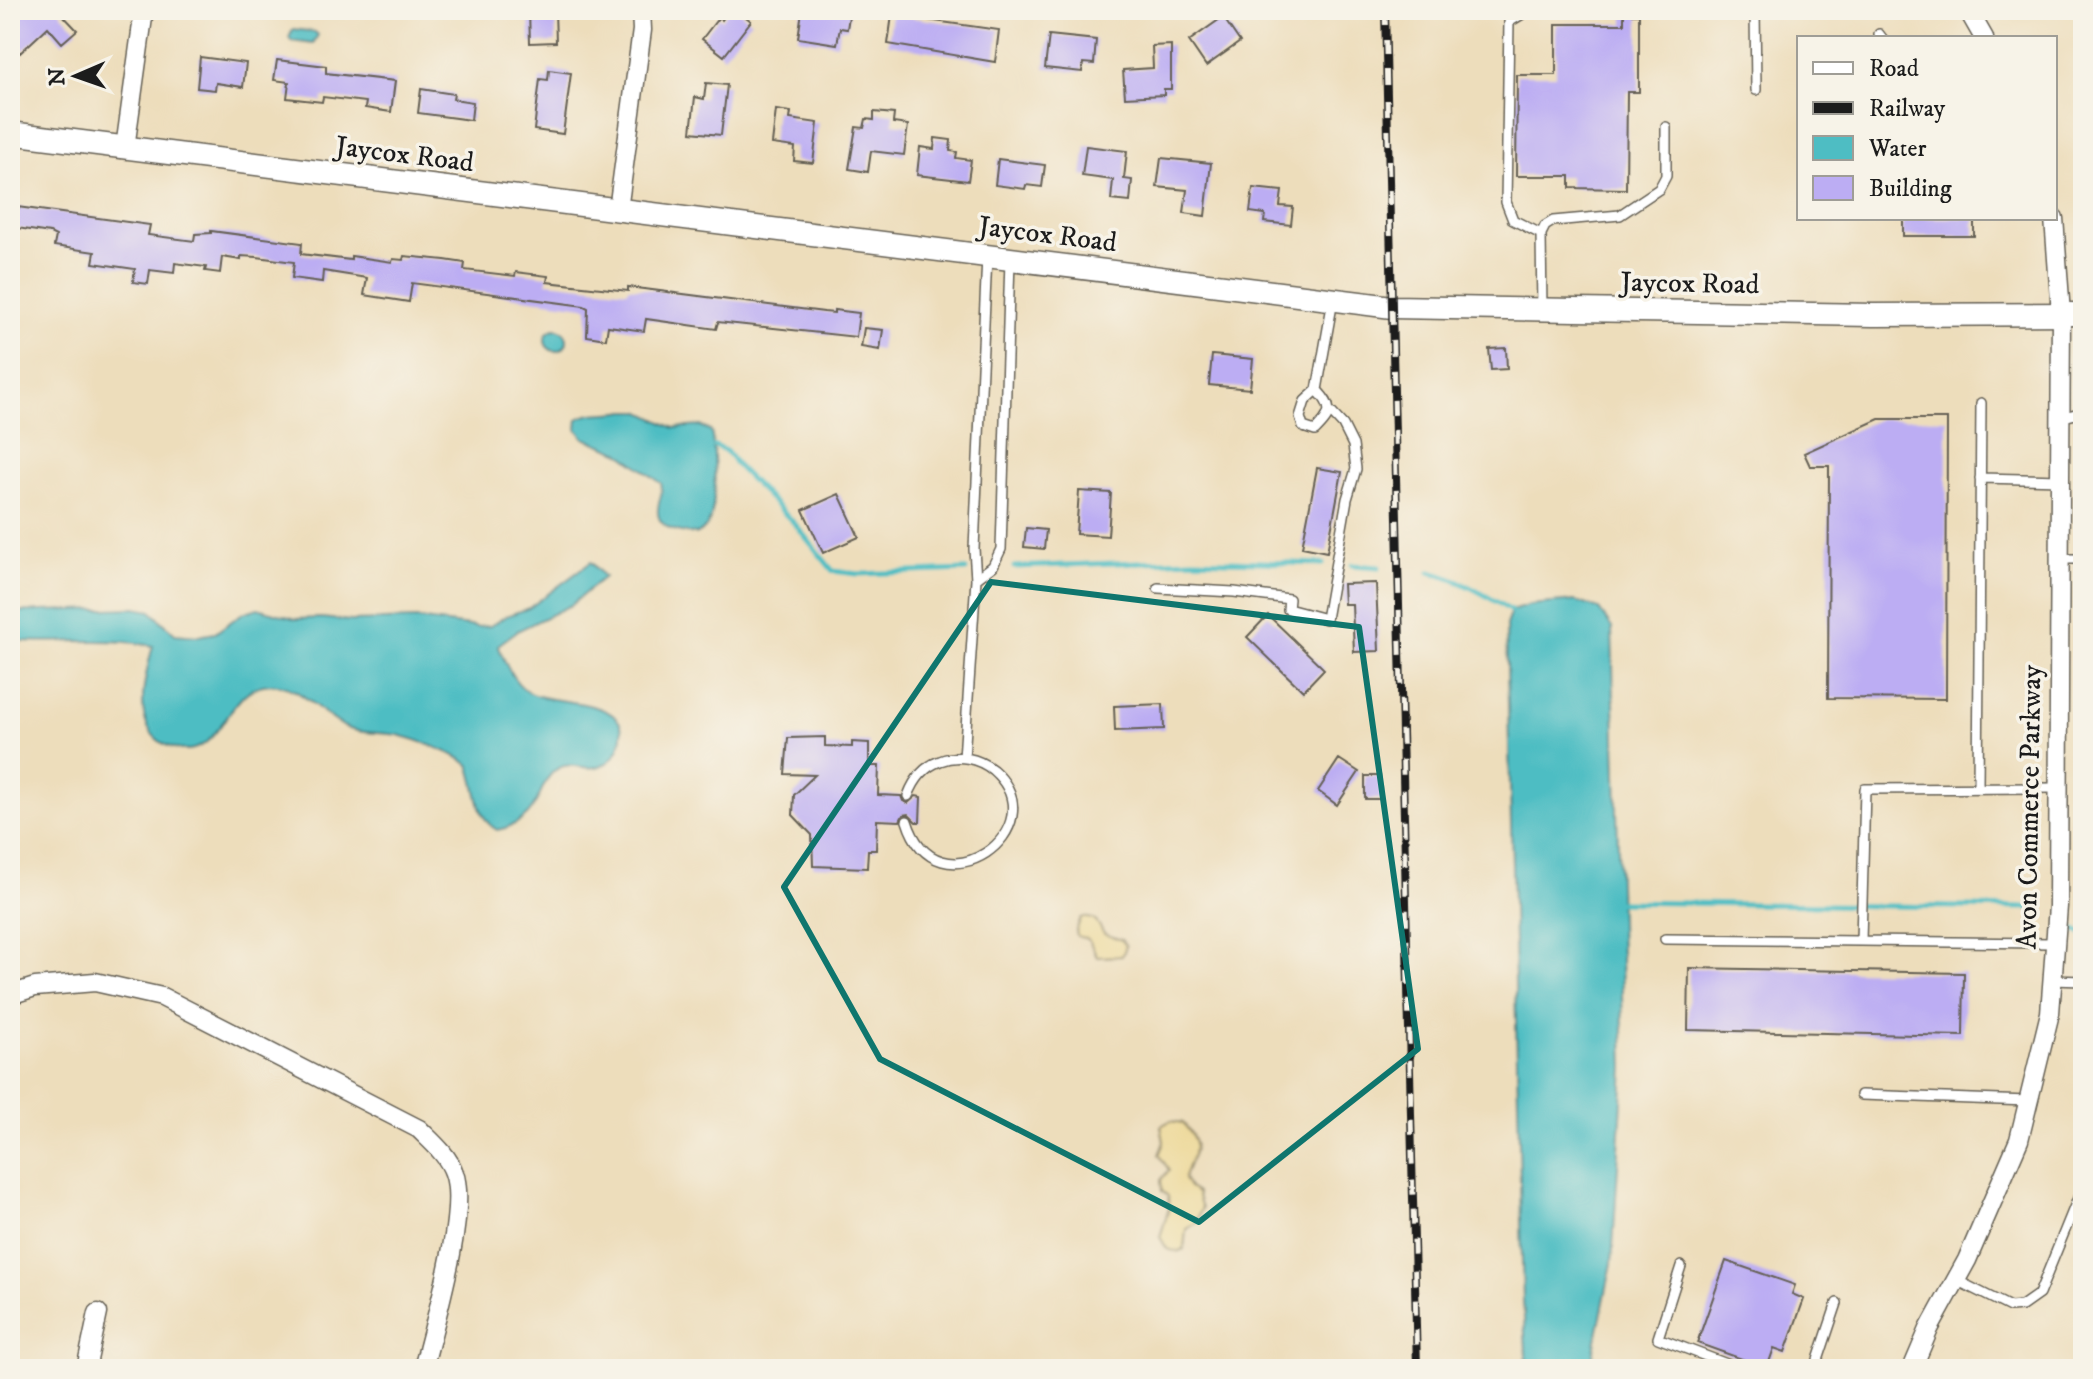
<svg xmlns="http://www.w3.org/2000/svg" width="2093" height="1379" viewBox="0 0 2093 1379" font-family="'IM FELL DW Pica',serif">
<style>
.sand{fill:#eeda9e;stroke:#857b5d;stroke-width:2}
.water{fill:#4ebdc3;stroke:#356c70;stroke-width:2}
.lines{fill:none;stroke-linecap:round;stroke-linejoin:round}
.stream{stroke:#4ebdc3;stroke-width:5}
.building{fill:#bcadf3}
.service-casing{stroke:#656054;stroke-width:12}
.minor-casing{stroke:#656054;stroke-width:21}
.tertiary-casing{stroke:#656054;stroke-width:25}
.service{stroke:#fff;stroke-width:9}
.minor{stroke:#fff;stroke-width:18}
.tertiary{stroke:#fff;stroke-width:22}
.rail-casing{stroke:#1c1c1c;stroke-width:8}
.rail{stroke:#f7f3e8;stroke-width:5;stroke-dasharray:15;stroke-linecap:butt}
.marked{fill:none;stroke:#0f766e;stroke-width:6;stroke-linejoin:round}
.labels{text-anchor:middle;stroke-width:7;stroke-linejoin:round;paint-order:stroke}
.street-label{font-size:28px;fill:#1c1c1c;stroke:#f7f3e8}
</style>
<rect width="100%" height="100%" fill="#f7f3e8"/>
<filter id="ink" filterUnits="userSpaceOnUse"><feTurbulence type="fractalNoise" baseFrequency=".0125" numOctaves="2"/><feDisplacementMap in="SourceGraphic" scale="16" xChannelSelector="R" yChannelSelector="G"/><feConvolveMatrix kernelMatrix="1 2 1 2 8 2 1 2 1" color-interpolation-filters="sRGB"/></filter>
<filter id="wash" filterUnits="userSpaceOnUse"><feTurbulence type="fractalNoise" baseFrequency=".006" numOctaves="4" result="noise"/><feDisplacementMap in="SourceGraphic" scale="32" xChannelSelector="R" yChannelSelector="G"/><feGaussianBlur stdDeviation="1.8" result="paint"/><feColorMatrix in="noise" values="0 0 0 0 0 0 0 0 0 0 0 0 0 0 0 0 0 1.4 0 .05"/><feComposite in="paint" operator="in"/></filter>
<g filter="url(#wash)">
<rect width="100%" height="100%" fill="#edddbb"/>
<path class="sand" d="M1081,918C1095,916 1098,923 1104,934L1122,940L1126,946L1122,956L1097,957L1088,939L1077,936L1076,930Z
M1170,1121L1183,1123C1207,1151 1190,1150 1184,1179L1189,1188L1197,1193L1202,1208L1195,1224L1186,1229L1184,1249L1178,1252L1167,1249L1160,1237L1169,1208L1168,1196L1162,1191L1161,1180L1169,1170L1159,1155L1164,1142L1161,1126Z"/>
<path class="water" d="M293,29L315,32L318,35L313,44L291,41L289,38Z
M545 340a11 11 0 1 1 22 0a11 11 0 1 1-22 0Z
M625,411H640L674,428L701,426L711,431C715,451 718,509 707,526C705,529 701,531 698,534C682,533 656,530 658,509C659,498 664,493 661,483L619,452L584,438L577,429L578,419C593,410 609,415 625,411Z
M591,562L604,577L571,605L517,631L498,645C505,662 512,681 527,691C550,707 637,695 620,745C616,756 610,763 600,766C587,771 575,763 564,766C533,775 549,820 497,830C478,819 479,798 473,778C473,777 470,767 470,766C461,755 412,738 398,735C382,732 364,734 349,729C325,719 308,693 283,686C222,669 227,774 166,745C130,728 145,675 153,646C106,636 58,645 10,640V612L135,608L151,611L175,634L198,636L215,633L243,613L258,608L296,619L321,618L351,621L416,619L477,627L490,626L506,616L529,608Z
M1575,601L1599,609L1612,628L1624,1068L1612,1263L1590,1369H1527L1523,1300L1506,625L1511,611L1530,605Z"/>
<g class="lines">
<path class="stream" d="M715,446L726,451L740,469L795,524L833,571L858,574L966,570
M1352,565L1379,567
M1014,567L1193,560L1323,564
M1430,572C1459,579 1486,595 1511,611
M1619,902L2029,908L2042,914
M2071,928L2083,934"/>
</g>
<g id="blocks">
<path class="building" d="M10,10H58L77,30L62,43L48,27L20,53L10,42V28L16,23L10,16Z
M529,10H555L556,42L530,43Z
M729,10H737L751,21L724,56L702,39L719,17L722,20Z
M829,10H850L847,29L840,28L837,44L798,38L802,11L828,14Z
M1624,14H1639V92H1627L1626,189L1570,188V176H1516L1517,75H1556V24H1624Z
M892,15L999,30L995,62L888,44Z
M1223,17L1240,42L1206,66L1189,41Z
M1049,35L1096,40L1094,64L1083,63L1082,72L1045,68Z
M1171,45V89H1164V95L1125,97L1123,70L1153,68L1152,46Z
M200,57L246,63L243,87L216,83L215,90L197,88Z
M277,60L326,66V73L395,81L391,112L365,108L366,102L323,97L322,102L287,98L289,82L274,80Z
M549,70L571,73L563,134L534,130L540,79L548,80Z
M706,83L727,85L721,135L691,132L695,97L704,99Z
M421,89L454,94L453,99L473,102L471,120L418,113Z
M776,110L791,112L790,119L818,123L813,163L794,161L795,147L772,144Z
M874,112L894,114L893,123L908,125L904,155L871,151L868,172L849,169L856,127L864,128L866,119L874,120Z
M935,138L951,140L950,151L957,152L956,158L971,160L968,181L917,175L920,147L934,149Z
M1086,146L1127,151L1124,179L1132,180L1130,202L1111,200L1113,180L1082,176Z
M1161,158L1211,163L1205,216L1184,213L1187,190L1157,187Z
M998,159L1045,165L1042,187L1026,185L1025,189L995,185Z
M1253,188L1282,191L1280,206L1293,207L1291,225L1264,222L1265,214L1250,212Z
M10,206L150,225L148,235L194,241L195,234L211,233V231L302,243L301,254L351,260V256L392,262L393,259L403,260L404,256L445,260L465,263L464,270L515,276L516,272L548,276L547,282L628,291V287L824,312L834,313V310L859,313L856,337L718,322L716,329L646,319L644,331L608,326L606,339L587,336L588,308L584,306L412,283L409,302L364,295L367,278L323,271L322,282L292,278L294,262L257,257L241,256V260L222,257L220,273L205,271L206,267L175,263L174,273L150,270L148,284L133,282L135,269L93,263L95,252L54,246L56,236L50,233L10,227Z
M1903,218H1974V236H1903Z
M864,328L883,330L880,350L861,347Z
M1506,348L1507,369L1491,370L1489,349Z
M1212,355L1253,359L1250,389L1209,385Z
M1879,419H1947L1946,699L1828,698L1829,466H1810L1804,453Z
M1317,468L1342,472L1327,552L1302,547Z
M1079,491L1111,493L1108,536L1076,534Z
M839,494L859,537L823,553L803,510Z
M1026,528L1046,530L1044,549L1024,547Z
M1376,583L1379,651L1354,652L1352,604H1344L1343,584Z
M1268,615L1324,669L1303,691L1247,637Z
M1163,704L1164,729L1115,731L1114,706Z
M825,737V746L852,747V742L869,743V766H879L878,795L901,796L903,801L908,803L916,796L921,797L920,822H916L908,814L903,815L900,821L877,820L876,850H868L867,868L813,866L812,835L793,815L794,795L815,775L785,774L788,738Z
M1339,759L1359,772L1337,805L1318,791Z
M1365,776H1380L1381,799H1365Z
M1689,968L1964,973L1963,1036L1688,1030Z
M1726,1261L1795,1285L1792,1294L1804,1299L1785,1352L1774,1348L1767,1368L1697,1343Z"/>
</g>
</g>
<g filter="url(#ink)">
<use href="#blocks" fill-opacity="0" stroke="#656054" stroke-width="2"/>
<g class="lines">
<defs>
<path id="service" d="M1755,10L1756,90
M1879,34L1882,38
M1541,234L1513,220L1506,202L1509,22L1524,13L1548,11
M1542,310L1541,234L1545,226L1553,221L1620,215L1659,189L1666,176V127
M1317,390C1334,408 1332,414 1315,431L1303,427L1300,417L1305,401L1317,390L1333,300
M2060,418L2083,412
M1980,478L2060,480
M2060,559H2083
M976,579L993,566L1001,549L1010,260
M1158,588L1234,592L1289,599L1288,609L1326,619L1347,499L1356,469L1353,445L1343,425L1329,410
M964,758L976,579L974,549L987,256
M1978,788L1981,403
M907,821C936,915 1060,829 993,770C978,758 958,754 940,761C923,767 914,780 908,796
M1665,939L2055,943
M1861,941L1865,789L2058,788
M2052,980L2083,981
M1861,1095L2028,1101
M1681,1266L1658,1338L1740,1369
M1956,1280L2010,1307L2022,1306L2039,1294L2083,1186
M1815,1369L1837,1303"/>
<path id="minor" d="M1968,10L1984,38
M125,148L144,10
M618,210L642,30L641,10
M10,995L35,987L95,982L162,997L419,1129C432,1142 448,1155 454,1173C468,1212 434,1325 423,1369
M86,1369L98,1313
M1912,1369L1929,1329L1967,1260L2019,1140L2050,1013L2058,906L2060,480L2061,314L2054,218"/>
<path id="tertiary" d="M10,133L1392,307L1873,315L2083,314"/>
</defs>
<use href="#service" class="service-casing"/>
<use href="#minor" class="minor-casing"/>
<use href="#tertiary" class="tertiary-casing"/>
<use href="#service" class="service"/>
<use href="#minor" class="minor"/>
<use href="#tertiary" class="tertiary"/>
<defs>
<path id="rail" d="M1385,10L1417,1369"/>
</defs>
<use href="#rail" class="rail-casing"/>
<use href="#rail" class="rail"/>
</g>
</g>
<path class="marked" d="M991,582L1359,627L1418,1049L1199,1222L880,1059L784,887Z"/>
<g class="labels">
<g class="street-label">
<text transform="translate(405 153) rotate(7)" y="10">Jaycox Road</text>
<text transform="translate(1048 233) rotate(7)" y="10">Jaycox Road</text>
<text transform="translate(1690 282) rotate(1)" y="10">Jaycox Road</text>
<text transform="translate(2028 807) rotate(-89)" y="10">Avon Commerce Parkway</text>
</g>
</g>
<rect width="2093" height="1379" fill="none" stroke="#f7f3e8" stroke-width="40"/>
<rect x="1797" y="36" width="260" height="184" fill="#f7f3e8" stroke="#9f9d96" stroke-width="2"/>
<rect x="1813" y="62" width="40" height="12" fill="#ffffff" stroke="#9f9d96" stroke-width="2"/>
<text x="1869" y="76" font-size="24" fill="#1c1c1c">Road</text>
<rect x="1813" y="102" width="40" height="12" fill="#1c1c1c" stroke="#9f9d96" stroke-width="2"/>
<text x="1869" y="116" font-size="24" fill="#1c1c1c">Railway</text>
<rect x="1813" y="136" width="40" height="24" fill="#4ebdc3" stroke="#9f9d96" stroke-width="2"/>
<text x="1869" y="156" font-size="24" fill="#1c1c1c">Water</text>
<rect x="1813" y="176" width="40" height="24" fill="#bcadf3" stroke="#9f9d96" stroke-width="2"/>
<text x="1869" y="196" font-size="24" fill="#1c1c1c">Building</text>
<g transform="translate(76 76) rotate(268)" stroke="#f7f3e8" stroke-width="6" paint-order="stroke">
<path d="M0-6L14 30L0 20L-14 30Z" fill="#1c1c1c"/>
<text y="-12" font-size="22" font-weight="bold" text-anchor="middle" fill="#1c1c1c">N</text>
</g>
</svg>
